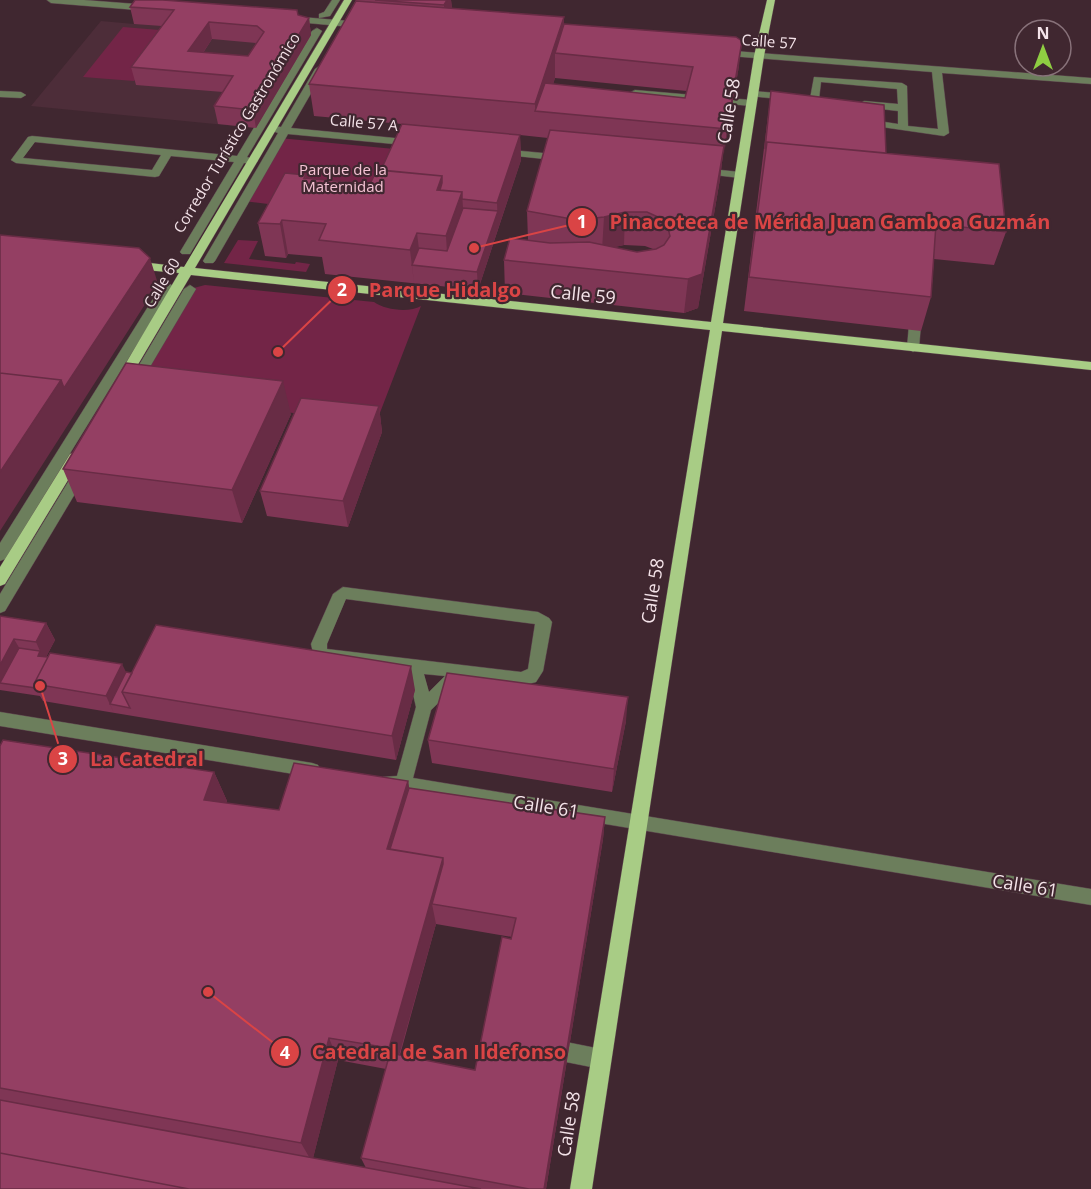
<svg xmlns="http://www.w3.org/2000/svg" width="1091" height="1189" viewBox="0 0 1091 1189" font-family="'Open Sans',sans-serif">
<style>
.built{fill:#4d2d39}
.green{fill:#732547}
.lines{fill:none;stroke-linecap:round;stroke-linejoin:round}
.minor-casing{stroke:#5d454e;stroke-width:1}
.major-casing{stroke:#5d454e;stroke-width:1}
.minor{fill:#6c7e5c;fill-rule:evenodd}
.major{fill:#a8cc85;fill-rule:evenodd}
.wall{fill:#7f3655;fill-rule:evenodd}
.shaded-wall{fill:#682c45}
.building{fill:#943f63;stroke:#682c45;stroke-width:1.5;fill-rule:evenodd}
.labels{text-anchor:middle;stroke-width:4.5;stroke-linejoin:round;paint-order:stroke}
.far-street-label{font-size:15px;fill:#f4e3e9;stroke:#402730}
.far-park-label{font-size:15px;fill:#f5c3d4;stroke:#402730}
.street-label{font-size:18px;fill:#f4e3e9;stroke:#402730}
.leader{fill:none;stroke:#da4445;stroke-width:2}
.callout-dot{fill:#da4445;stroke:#402730;stroke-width:2}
.mark-label{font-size:18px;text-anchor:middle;font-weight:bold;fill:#fff}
.callout-label{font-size:20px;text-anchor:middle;font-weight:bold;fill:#da4445;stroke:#402730;stroke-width:4.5;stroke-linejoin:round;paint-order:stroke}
</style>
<rect width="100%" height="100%" fill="#402730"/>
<path class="built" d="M141,15L300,27L256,128L31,106L101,21L134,24Z"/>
<path class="green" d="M123,27L172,31L134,81L83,77Z
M279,138L405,150L374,217L243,201Z
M238,240L258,241L249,259L295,264L296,262L310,264L306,272L224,263Z
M205,285L374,302C385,310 409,313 421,306L376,423L128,393L190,289Z"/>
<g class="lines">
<defs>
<path id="minor" d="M47,0H84L149,5L154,8L149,11L51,3Z
M332,0H340L330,16L319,18V14L324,12Z
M289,16L361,22L366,25L361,28L286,21V17Z
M317,28L322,31L247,157L258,161L253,164L244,163L190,254H182L180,252L234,162L171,156L159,176L155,177L16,163L11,160L28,137L32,136L237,156L312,31ZM35,142L161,155L152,170L23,158Z
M720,50L1091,78V84L942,73L949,133L944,136L861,124L860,122L865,119L898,124V111L864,107L859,104L864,101L898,104L897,89L821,82L817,115L812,118L807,115L814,77L902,83L907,86L908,126L938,129L932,72L717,55L715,53Z
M320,66L325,69L291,128L415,140L420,143L415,146L288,134L215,261L213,263H205L203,261L278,133L267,129L272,126L281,127L315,69Z
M635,90L751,100L756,103L751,106L631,95L630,93Z
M0,91L21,92L26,95L21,98L0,97Z
M753,91L789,94L794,97L789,100L749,96L748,94Z
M501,149L564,155L569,158L564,161L497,154L496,152Z
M701,168L740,172L745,175L740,178L697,173V169Z
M167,282L173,286L5,559L0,561V543L161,286Z
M190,285L196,289L141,382L140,385H130L129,382L184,289Z
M916,308L922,312L919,348L913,352L907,348L910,312Z
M81,467L88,472L5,611L0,613V594L76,469Z
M343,587L538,612L549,618L552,622L543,671L536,682L521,686L463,679L431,710L413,778L1091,889V905L383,787L381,782L383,777L397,776L416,707L408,672L328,662L314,657L311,644L333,594ZM346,599L535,624L528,669L521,672L327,649V644ZM424,674L445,676L429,692Z
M0,712L312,763L318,765L320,770L318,775L312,777L0,726Z
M551,1039L601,1049L608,1052L611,1059L608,1066L601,1069L551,1059L544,1056L541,1049L544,1042Z"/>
<path id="major" d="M344,0H352L195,268L711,322L754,56L767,0H775L764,56L723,323L1091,362V370L722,331L592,1189H570L710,330L191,275L127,383L122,384L116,380L179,273L133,269L127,265L133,261L184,267Z
M75,452L82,457L5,584L0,586V567L70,454Z"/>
</defs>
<use href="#minor" class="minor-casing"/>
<use href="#major" class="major-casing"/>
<use href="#minor" class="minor"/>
<use href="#major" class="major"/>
</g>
<path class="wall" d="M356,0H451L452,9L564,24L739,66L723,154L720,179L698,308L684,313L505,293L504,260L528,240L527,211L548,138L520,135L521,160L478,290L325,274L322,257L288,254L286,258L265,256L258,223L306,175V178L370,184L381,170L402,124L314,116L309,84ZM555,78L687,91L685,98L553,84ZM624,245L645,246L653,249L637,252L614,247Z
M130,7L298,15L309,18L311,35L256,128L218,124L214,106L223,92L136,85L131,67L162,26L134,24ZM212,39L256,43L248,56L203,53Z
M771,91L886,153L1006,232L994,265L934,259L931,297L921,331L744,311Z
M379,406L382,432L348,527L267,516L260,491Z
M291,414L242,523L77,502L63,469Z
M0,616L46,623L55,640L46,657L126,672L415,690L396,760L43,701L40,696L0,690Z
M626,721L612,792L432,763L428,740Z
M0,746L214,772L227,801L226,803L279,810L408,781L409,788L605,817L603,839L546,1189H0ZM436,924L512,937L475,1070L400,1055ZM338,1060L386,1069L361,1158L366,1168L313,1158Z"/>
<path class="shaded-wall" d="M447,0H451L452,8L445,22L444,5Z
M564,17V49L555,53V78L544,112L535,111V104Z
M309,18L311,35L256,128L253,110Z
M209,22L212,39L192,69L188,51Z
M742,41L739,66L724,154L727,129Z
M520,135L521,160L498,229L497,203Z
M724,146L720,179L698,308L684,313L688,279Z
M442,176L443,198L437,190Z
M462,192L464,225L448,269L446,236Z
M498,211V229L478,290L477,272Z
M625,212L624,245L602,250L604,217Z
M282,220L288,254L286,258L280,224Z
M417,233L421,266L412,265L414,283L410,250Z
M150,258L158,284L0,531V472L61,380Z
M283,381L291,414L242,523L232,490Z
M379,406L382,432L348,527L343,501Z
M46,623L55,640L45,659L38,656L40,651L36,642Z
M14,639L24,656L0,683V665Z
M122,664L130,680L122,692L110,704L114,713L106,696Z
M411,666L415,690L396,760L392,736Z
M628,697L626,721L612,792L614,769Z
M214,772L227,801L216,829L204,800Z
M408,781L413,810L399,857L387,849Z
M605,817L603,839L546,1189H544Z
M443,858L446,886L432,904L436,924L395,1070L389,1048Z
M329,1038L338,1060L312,1162L301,1143Z"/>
<path class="building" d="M135,0H163L297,10L298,15L309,18L253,110L214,106L233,76L131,67L174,10L130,7ZM209,22L257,26L264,32L248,56L188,51Z
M375,0H447L444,5Z
M356,1L564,17L535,104L309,84Z
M564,24L736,37L742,41L727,129L535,111L545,83L685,98L693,67L555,53Z
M771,91L884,105L886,153L767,142L765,149Z
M402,124L520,135L497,203L462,199V192L440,190L442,183V176L381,170Z
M550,130L724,146L702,274L688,279L504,260L510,238L550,243L589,242L637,252L656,249L664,245L670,236L667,224L660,218L647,212H625L604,217L577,220L527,211Z
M767,142L999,164L1006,232L936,224L931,297L749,277Z
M377,170L442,176L437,190L462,192L446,236L417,233L410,250L319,240L326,224L282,220L280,224L258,223L285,173L306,175L304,178L370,184Z
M463,208L498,211L477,272L412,265L419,248L447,251Z
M0,235L139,248L150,258L64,388L61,380L0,373Z
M126,363L283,381L232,490L63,469Z
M0,373L61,380L0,472Z
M301,398L379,406L343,501L260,491Z
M0,616L46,623L36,642L14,639L0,665Z
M156,625L411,666L392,736L122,692Z
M19,648L40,651L38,656L48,657L34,684L36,688L0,683Z
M50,653L122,664L106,696L34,684Z
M126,672L132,673L122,692L130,708L110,704Z
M447,673L628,697L614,769L428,740Z
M3,740L214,772L204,800L279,810L294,763L408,781L387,849L443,858L389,1048L329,1038L301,1143L0,1088V746Z
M409,788L605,817L544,1189H529L361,1158L390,1053L475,1070L502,937L511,939L516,918L432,904L443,864V858L390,849Z
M0,1100L481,1189H189L0,1153Z
M0,1153L189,1189H0Z"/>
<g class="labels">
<g class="far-street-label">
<text transform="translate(769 42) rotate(4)" y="5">Calle 57</text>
<text transform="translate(364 123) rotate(5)" y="5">Calle 57 A</text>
<text transform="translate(237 133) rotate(-59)" y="5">Corredor Turístico Gastronómico</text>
<text transform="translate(162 283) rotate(-59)" y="5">Calle 60</text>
</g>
<g class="far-park-label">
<text x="343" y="175">Parque de la<tspan x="343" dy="17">Maternidad</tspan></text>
</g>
<g class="street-label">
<text transform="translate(729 111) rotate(-81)" y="6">Calle 58</text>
<text transform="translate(583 295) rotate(6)" y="6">Calle 59</text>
<text transform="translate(653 591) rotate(-81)" y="6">Calle 58</text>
<text transform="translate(546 807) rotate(9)" y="6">Calle 61</text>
<text transform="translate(1025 886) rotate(9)" y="6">Calle 61</text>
<text transform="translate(569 1124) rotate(-81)" y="6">Calle 58</text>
</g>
</g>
<path class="leader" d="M474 248L582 222M278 352L342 290M40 686L63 759M208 992L285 1052"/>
<g class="callout-dot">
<circle cx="474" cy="248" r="6"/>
<circle cx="278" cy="352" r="6"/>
<circle cx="40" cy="686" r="6"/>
<circle cx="208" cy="992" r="6"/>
<circle cx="582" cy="222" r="15"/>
<circle cx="342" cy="290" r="15"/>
<circle cx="63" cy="759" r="15"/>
<circle cx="285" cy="1052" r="15"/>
</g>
<g class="mark-label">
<text x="582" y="228">1</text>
<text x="342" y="296">2</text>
<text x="63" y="765">3</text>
<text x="285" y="1059">4</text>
</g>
<g class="callout-label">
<text x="830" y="229">Pinacoteca de Mérida Juan Gamboa Guzmán</text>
<text x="445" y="297">Parque Hidalgo</text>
<text x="147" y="766">La Catedral</text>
<text x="439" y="1059">Catedral de San Ildefonso</text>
</g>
<g transform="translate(1043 48)"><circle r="28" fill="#402730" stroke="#88727a" stroke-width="1.5"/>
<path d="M0-4.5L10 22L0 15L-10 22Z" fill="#8fcd42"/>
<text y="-9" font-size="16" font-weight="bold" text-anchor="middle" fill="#f4e3e9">N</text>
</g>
</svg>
